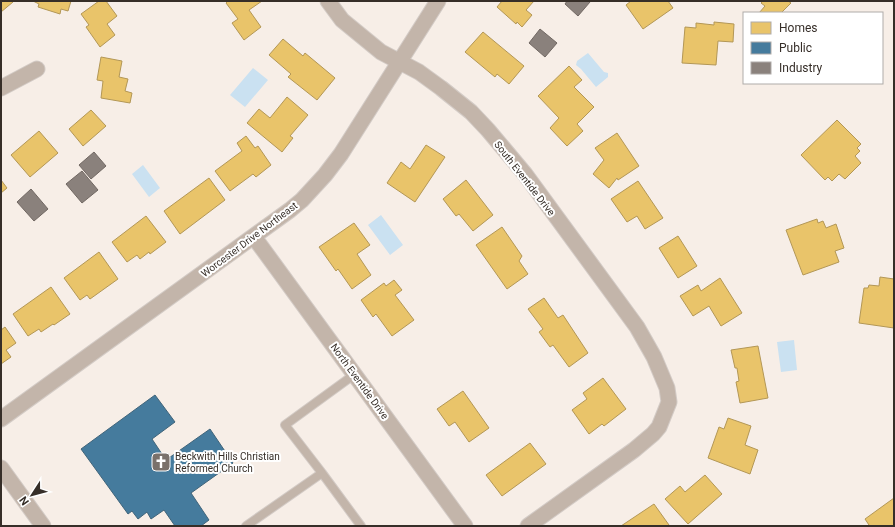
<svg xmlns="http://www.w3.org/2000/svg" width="895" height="527" viewBox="0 0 895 527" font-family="Roboto,sans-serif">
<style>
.water{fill:#cae1f1}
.homes{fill:#e9c46a;stroke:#b39756}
.public{fill:#457b9d;stroke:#40647a}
.industry{fill:#8a817c;stroke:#716863}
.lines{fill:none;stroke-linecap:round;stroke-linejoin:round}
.service-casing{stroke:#d3cbc6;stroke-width:10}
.minor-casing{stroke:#d3cbc6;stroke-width:17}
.service{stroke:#c3b5aa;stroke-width:8}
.minor{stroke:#c3b5aa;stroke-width:15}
.labels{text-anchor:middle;stroke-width:4;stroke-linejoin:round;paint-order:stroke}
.street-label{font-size:10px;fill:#362e28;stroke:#fff}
.poi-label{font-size:10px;fill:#362e28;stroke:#fff;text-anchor:start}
</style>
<rect width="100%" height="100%" fill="#f7eee7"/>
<path class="water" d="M588,53L604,72L608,73V77L596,87L581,69L576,65L577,61Z
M253,68L268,80L245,107L230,95Z
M143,165L160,188L149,197L132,174Z
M381,215L403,245L390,255L368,225Z
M794,340L797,370L781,372L777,342Z"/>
<path class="homes" d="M1,1H13V2L1,12Z
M33,1H71L68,11L61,9L60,14L38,7L39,4Z
M99,1H106L117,16L107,24L115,35L100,47L86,27L89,25L81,14Z
M228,1H262L249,10L261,27L244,40L232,23L238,19L226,3Z
M502,1H534L526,10L532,15L522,27L517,22L516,24L497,7Z
M631,1H668L673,8L643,29L626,5Z
M763,1H788L791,3L781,13H759L765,6L761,3Z
M714,22L734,24L733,42L718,41L716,65L682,63L685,27L696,28V23L714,25Z
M483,32L524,66L509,84L497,74L495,77L465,52Z
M283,39L303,56L305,53L335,78L317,100L288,77L291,74L269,55Z
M101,57L122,61L119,77L128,79L125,91L132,93L130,103L101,98L103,81L97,80Z
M569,66L582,80L574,87L594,107L577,124L583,131L567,146L550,128L559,118L538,96Z
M287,97L308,115L290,136L293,138L282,152L247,123L259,109L270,118Z
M91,110L106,126L83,146L69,129Z
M837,120L861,144L857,148L860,151L855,156L861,163L845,179L839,174L832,181L828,177L825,180L801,155Z
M39,131L58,153L30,177L11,155Z
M617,133L639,166L618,180L617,178L609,188L593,174L604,160L595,148Z
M246,136L255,148L258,146L271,165L256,177L253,174L230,191L215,171L242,151L237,143Z
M426,145L445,157L415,202L387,183L401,162L410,169Z
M209,178L225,200L180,234L164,211Z
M1,180L7,188L1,193Z
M466,180L493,215L473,231L459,214L456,216L443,199Z
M638,181L663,218L645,229L637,216L627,222L611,199Z
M146,216L166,242L150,254L149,252L140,259L137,255L127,262L112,242Z
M817,219L818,223L823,221L826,228L836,224L844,248L835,251L839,262L803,275L786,230Z
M354,223L370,245L357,254L371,275L352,289L338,269L336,271L319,247Z
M502,227L522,256L519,261L528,274L507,289L476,245Z
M678,236L697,266L678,278L659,248Z
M99,252L118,279L90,299L87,295L80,300L64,278Z
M880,277L894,279V328L859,323L864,288H868L869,285L879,286Z
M720,278L742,313L721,326L709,306L693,316L680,296L698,285L701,291Z
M394,280L402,290L395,295L414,320L392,336L376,314L373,317L361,300L384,283L386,286Z
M51,287L70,314L54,325L53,324L41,332L39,329L28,336L13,314Z
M544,298L558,318L563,315L588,353L569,367L553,345L550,347L539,332L543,329L528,309Z
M5,327L16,343L6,350L11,357L1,364V330Z
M758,346L768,398L740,403L736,382L739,381L737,368H735L731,350Z
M603,378L626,409L604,426L602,424L589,434L572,410L587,399L583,393Z
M463,391L489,428L469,442L455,422L449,426L437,409Z
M728,418L751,426L745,445L758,450L750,474L708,458L719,427L724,429Z
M530,443L546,464L502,496L486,475Z
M705,475L722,494L688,524L665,499L680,486L685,492Z
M894,498V526H867L869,525L865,519Z
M654,504L669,525L667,526H621Z"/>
<path class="public" d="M155,395L175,422L152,439L166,460L210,429L233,463L191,493L209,520L201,526H175L164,510L151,519L147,512L138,519L132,511L128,514L81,449Z"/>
<path class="industry" d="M567,1H589L590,2L578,16L565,4Z
M540,29L557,43L545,57L529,43Z
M94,152L106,166L91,179L79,165Z
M82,171L98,190L82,203L66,184Z
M31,189L48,209L34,221L17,202Z"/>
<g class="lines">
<defs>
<path id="service" d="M322,473L361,526
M246,526L322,473L285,425L355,374"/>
<path id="minor" d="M328,1L342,20L381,52L419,72L441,88L471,112L488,130L525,174L637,327L654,357L667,388L669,402L659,427L653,434L634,450L528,526
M1,88L37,69
M254,237L465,526
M1,419L290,210L302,200L325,175L341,154L438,1
M1,468L43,526"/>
</defs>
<use href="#service" class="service-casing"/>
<use href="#minor" class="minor-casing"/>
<use href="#service" class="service"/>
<use href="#minor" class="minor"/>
</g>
<defs>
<symbol id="church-square" viewBox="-11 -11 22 22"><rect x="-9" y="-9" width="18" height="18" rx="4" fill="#7a716b" stroke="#fff"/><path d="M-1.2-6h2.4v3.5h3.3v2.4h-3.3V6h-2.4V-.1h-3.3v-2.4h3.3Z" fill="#fff"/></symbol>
</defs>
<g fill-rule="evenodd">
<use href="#church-square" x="150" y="451" width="22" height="22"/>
</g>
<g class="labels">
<g class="street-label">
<text transform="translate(525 178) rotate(52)" y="4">South Eventide Drive</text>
<text transform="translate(249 239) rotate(-37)" y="4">Worcester Drive Northeast</text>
<text transform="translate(360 381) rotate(54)" y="4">North Eventide Drive</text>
</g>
<g class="poi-label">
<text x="175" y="460">Beckwith Hills Christian<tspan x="175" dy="12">Reformed Church</tspan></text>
</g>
</g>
<rect width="895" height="527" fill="none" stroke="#362e28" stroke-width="4"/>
<rect x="743" y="12" width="140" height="72" fill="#ffffff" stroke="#afaba9"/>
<rect x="751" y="22" width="20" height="12" fill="#e9c46a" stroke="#afaba9"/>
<text x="779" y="32" font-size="12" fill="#362e28">Homes</text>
<rect x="751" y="42" width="20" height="12" fill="#457b9d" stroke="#afaba9"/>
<text x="779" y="52" font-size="12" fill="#362e28">Public</text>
<rect x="751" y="62" width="20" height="12" fill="#8a817c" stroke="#afaba9"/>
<text x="779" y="72" font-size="12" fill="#362e28">Industry</text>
<g transform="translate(32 495) rotate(234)" stroke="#ffffff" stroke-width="3" paint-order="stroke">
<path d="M0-3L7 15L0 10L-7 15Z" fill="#362e28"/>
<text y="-6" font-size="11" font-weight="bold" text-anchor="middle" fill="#362e28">N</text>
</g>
</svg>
